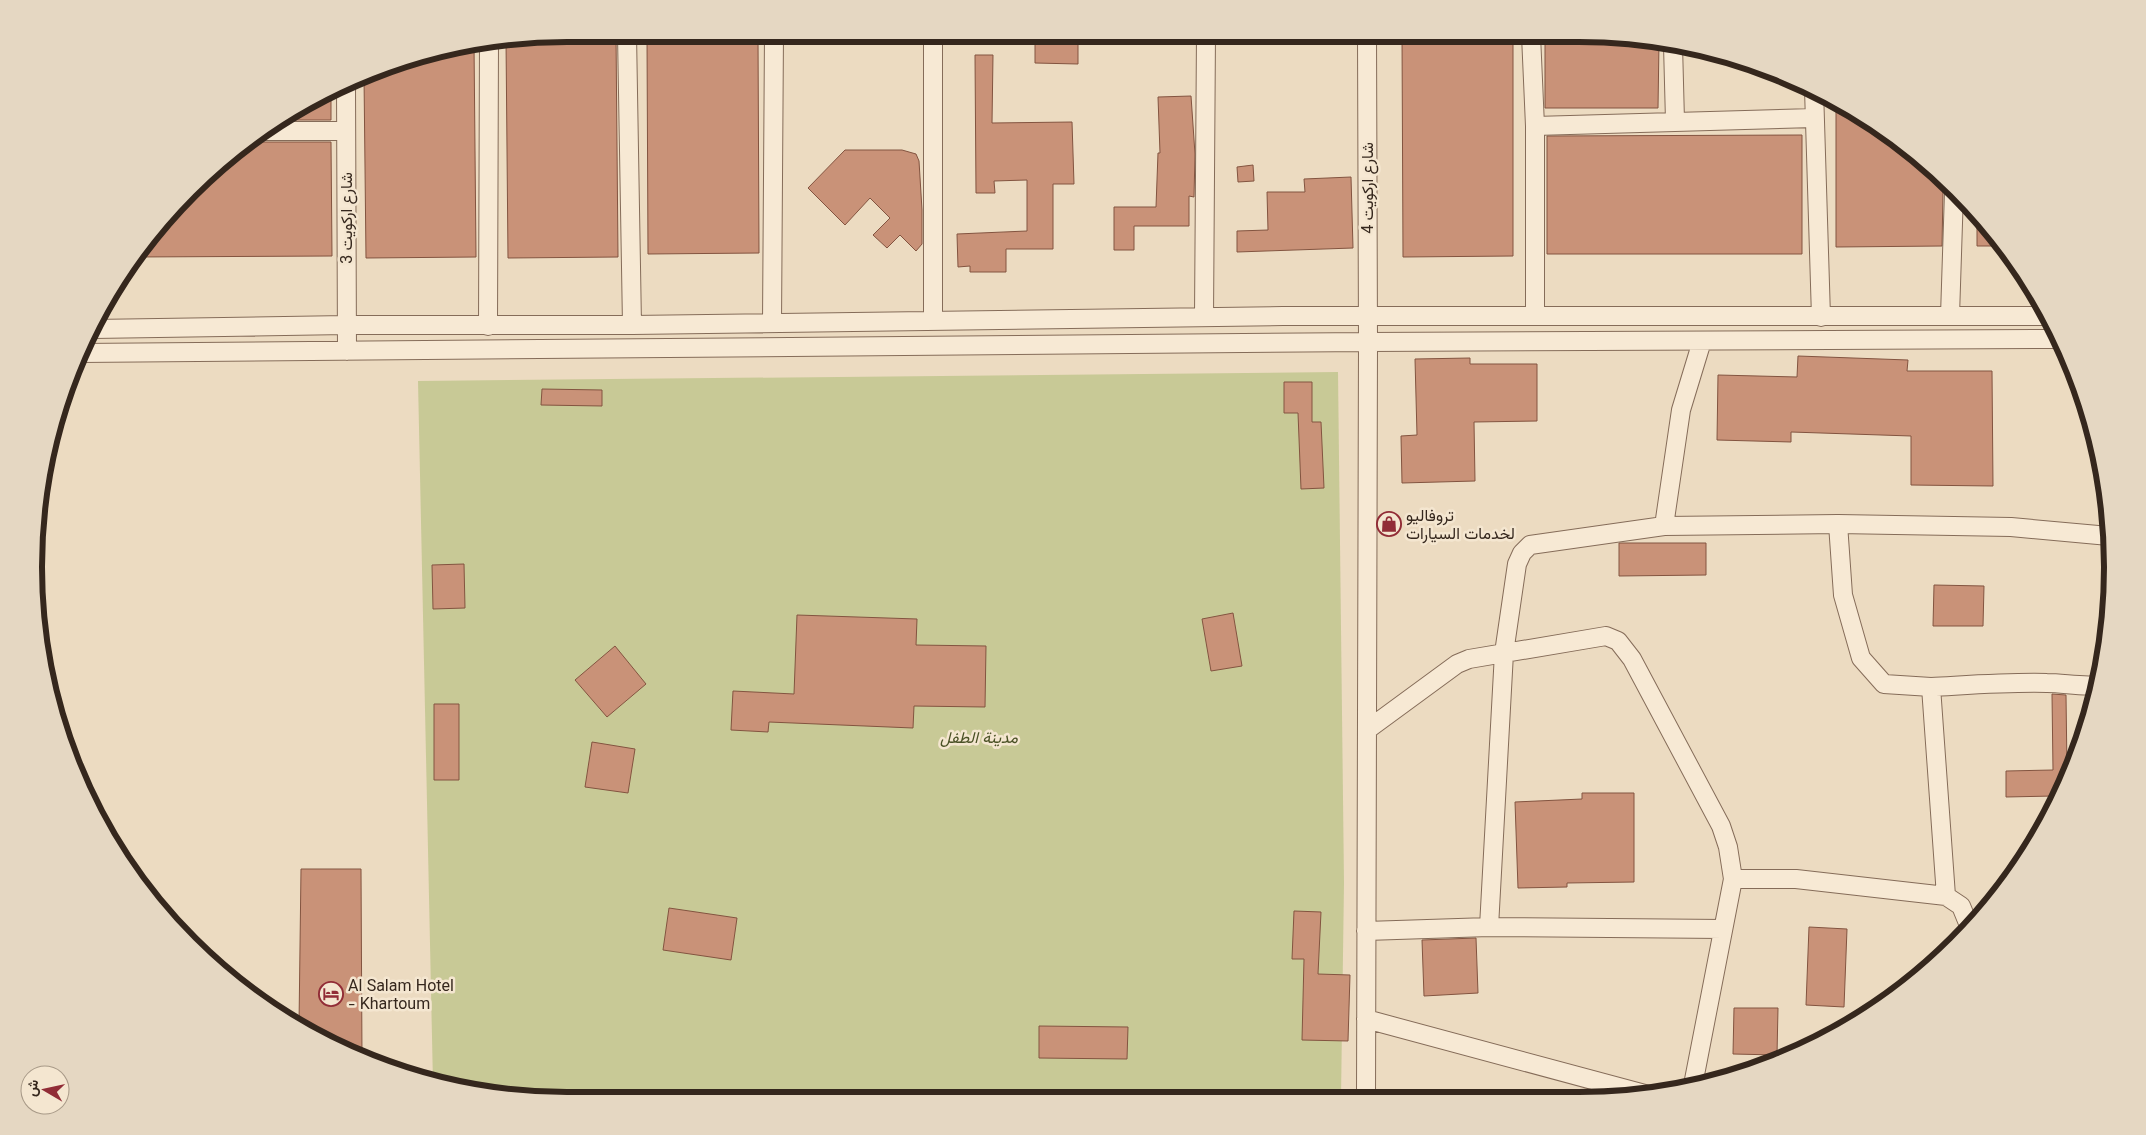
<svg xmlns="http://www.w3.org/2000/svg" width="2146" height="1135" viewBox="0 0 2146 1135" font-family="Georgia,Vazirmatn,serif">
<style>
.green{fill:#c8c996}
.building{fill:#c99278;stroke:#835440}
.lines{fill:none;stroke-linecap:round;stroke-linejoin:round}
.minor-casing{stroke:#856c59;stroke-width:20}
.minor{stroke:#f7e9d4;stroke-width:18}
.labels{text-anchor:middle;stroke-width:5;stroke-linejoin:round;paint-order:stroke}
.street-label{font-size:16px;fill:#35271d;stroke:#f4e6d0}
.poi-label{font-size:16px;fill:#35271d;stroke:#f4e6d0;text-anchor:start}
.park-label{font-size:16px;font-style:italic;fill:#4a5125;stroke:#f4e6d0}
.rim{fill:none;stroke:#35271d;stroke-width:6}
</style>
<rect width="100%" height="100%" fill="#ecdbc1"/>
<path class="green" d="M1338,372L1344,883L1341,1098L533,1100L433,1084L418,381Z"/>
<path class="building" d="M568,34H616L618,257L508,258L506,40Z
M1035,34H1078V64L1035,63Z
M1402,35H1513V256L1403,257Z
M1545,35H1613L1659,42L1658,108H1545Z
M758,37L759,253L648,254L647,38Z
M474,43L476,257L366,258L364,76L396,62Z
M975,55H993L992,123L1072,122L1074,184H1053V249H1006V272H970V266L958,267L957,234L1027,231V180L994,181L995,193H976Z
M331,92V120H278L301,105Z
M1191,96L1195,154L1194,197L1189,196V226H1134V250H1114V207H1156L1158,153H1160L1158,97Z
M1836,102L1904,144L1946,184L1943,192L1942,246L1836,247Z
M1802,135V254H1547V136Z
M254,136L263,142H331L332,256L134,257L166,215L242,144Z
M845,150H902L916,154L919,161L922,210V244L916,251L900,235L887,248L873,235L890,218L870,198L845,225L808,188Z
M1253,165L1254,181L1238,182L1237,167Z
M1351,177L1353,248L1237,252V231L1268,230L1267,192H1305L1304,179Z
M1977,213L1980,216L2001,246H1977Z
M1798,356L1908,360L1907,371H1992L1993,486L1911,485V436L1791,432V442L1717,440L1718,375L1797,377Z
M1470,358V364H1537V421L1474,422L1475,481L1402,483L1401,436L1417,435L1415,359Z
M1284,382H1312V422H1321L1324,488L1301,489L1298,413H1284Z
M542,389L602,390V406L541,405Z
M1619,543H1706V575L1619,576Z
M464,564L465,608L433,609L432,565Z
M1934,585L1984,586L1983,626H1933Z
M1233,613L1242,666L1211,671L1202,619Z
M797,615L917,619L916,645L986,646L985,707L914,706L913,728L769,722L768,732L731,730L733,691L794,694Z
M615,646L646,684L607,717L575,680Z
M2052,694L2066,695L2067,770H2070L2054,809V796L2006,797V771L2053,770Z
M434,704H459V780H434Z
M592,742L635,749L628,793L585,787Z
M1582,793H1634V882L1567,883V887L1518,888L1515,802L1582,799Z
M301,869H361L362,1058L331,1046L299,1026Z
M669,908L737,918L731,960L663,950Z
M1294,911L1321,912L1318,974L1350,975L1348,1041L1302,1040L1304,959H1292Z
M1809,927L1847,929L1844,1007L1806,1005Z
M1476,938L1478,993L1424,996L1422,940Z
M1734,1008H1778L1777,1055L1733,1054Z
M1039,1026L1128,1027L1127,1059L1039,1058Z"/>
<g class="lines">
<defs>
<path id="minor" d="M627,34L632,325
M1531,35L1535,126V316
M1673,45L1675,121
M346,85L347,351
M1814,89L1821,317
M1535,126L1814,118
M263,131H346
M1950,316L1954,192
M1204,317L1206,34
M933,321V34
M772,323L774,34
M488,326L489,41
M93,329L346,325H632L1283,316H2048
M1702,341L1681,410L1664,526L1838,524L1843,595L1861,658L1884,684L1931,687L1946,896
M80,353L1368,342L2058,339
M1838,524L2011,527L2109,536
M1931,687C1970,685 2009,682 2047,683C2064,683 2081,687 2098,685
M1367,730L1457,664L1469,659L1606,636L1618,641L1632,659L1721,826L1728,847L1733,879H1796L1946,896L1961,906L1970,928
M1489,927L1504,653L1517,564L1522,553L1530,545L1664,526
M1366,931L1489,927L1723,929
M1366,1019L1652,1096
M1693,1085L1733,879
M1366,1098L1368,342L1367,35"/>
</defs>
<use href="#minor" class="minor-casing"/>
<use href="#minor" class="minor"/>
</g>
<defs>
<symbol id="shop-ring" viewBox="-11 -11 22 22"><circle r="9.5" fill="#f4e6d0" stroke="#912c36" stroke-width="1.5"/><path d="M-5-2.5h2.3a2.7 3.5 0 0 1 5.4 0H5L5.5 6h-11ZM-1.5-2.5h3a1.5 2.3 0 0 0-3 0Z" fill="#912c36"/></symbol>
<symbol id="hotel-ring" viewBox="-11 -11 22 22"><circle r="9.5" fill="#f4e6d0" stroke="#912c36" stroke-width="1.5"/><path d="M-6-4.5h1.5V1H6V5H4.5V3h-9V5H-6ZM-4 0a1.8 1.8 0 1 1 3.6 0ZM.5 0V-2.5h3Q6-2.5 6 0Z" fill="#912c36"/></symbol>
</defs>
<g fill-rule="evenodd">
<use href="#shop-ring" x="1375" y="510" width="28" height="28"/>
<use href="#hotel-ring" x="317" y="980" width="28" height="28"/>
</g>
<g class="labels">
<g class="street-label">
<text transform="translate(1367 188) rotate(-90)" y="6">شارع اركويت 4</text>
<text transform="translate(346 218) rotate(-90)" y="6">شارع اركويت 3</text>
</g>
<g class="poi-label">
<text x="1406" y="521">تروفاليو<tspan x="1406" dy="18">لخدمات السيارات</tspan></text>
<text x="348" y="991">Al Salam Hotel<tspan x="348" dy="18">- Khartoum</tspan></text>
</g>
<g class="park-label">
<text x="979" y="743">مدينة الطفل</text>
</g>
</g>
<path d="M0 0H2146V1135H0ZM567 42H1579A525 525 0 0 1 2104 567V567A525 525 0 0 1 1579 1092H567A525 525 0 0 1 42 567V567A525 525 0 0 1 567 42Z" fill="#e5d7c2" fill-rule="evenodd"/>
<path class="rim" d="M567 42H1579A525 525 0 0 1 2104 567V567A525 525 0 0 1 1579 1092H567A525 525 0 0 1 42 567V567A525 525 0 0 1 567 42Z"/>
<g transform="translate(45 1090) rotate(279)"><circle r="24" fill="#f4e6d0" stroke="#a89a88"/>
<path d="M0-4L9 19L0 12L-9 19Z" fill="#912c36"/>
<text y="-8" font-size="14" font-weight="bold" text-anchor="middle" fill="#35271d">ش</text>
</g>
</svg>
